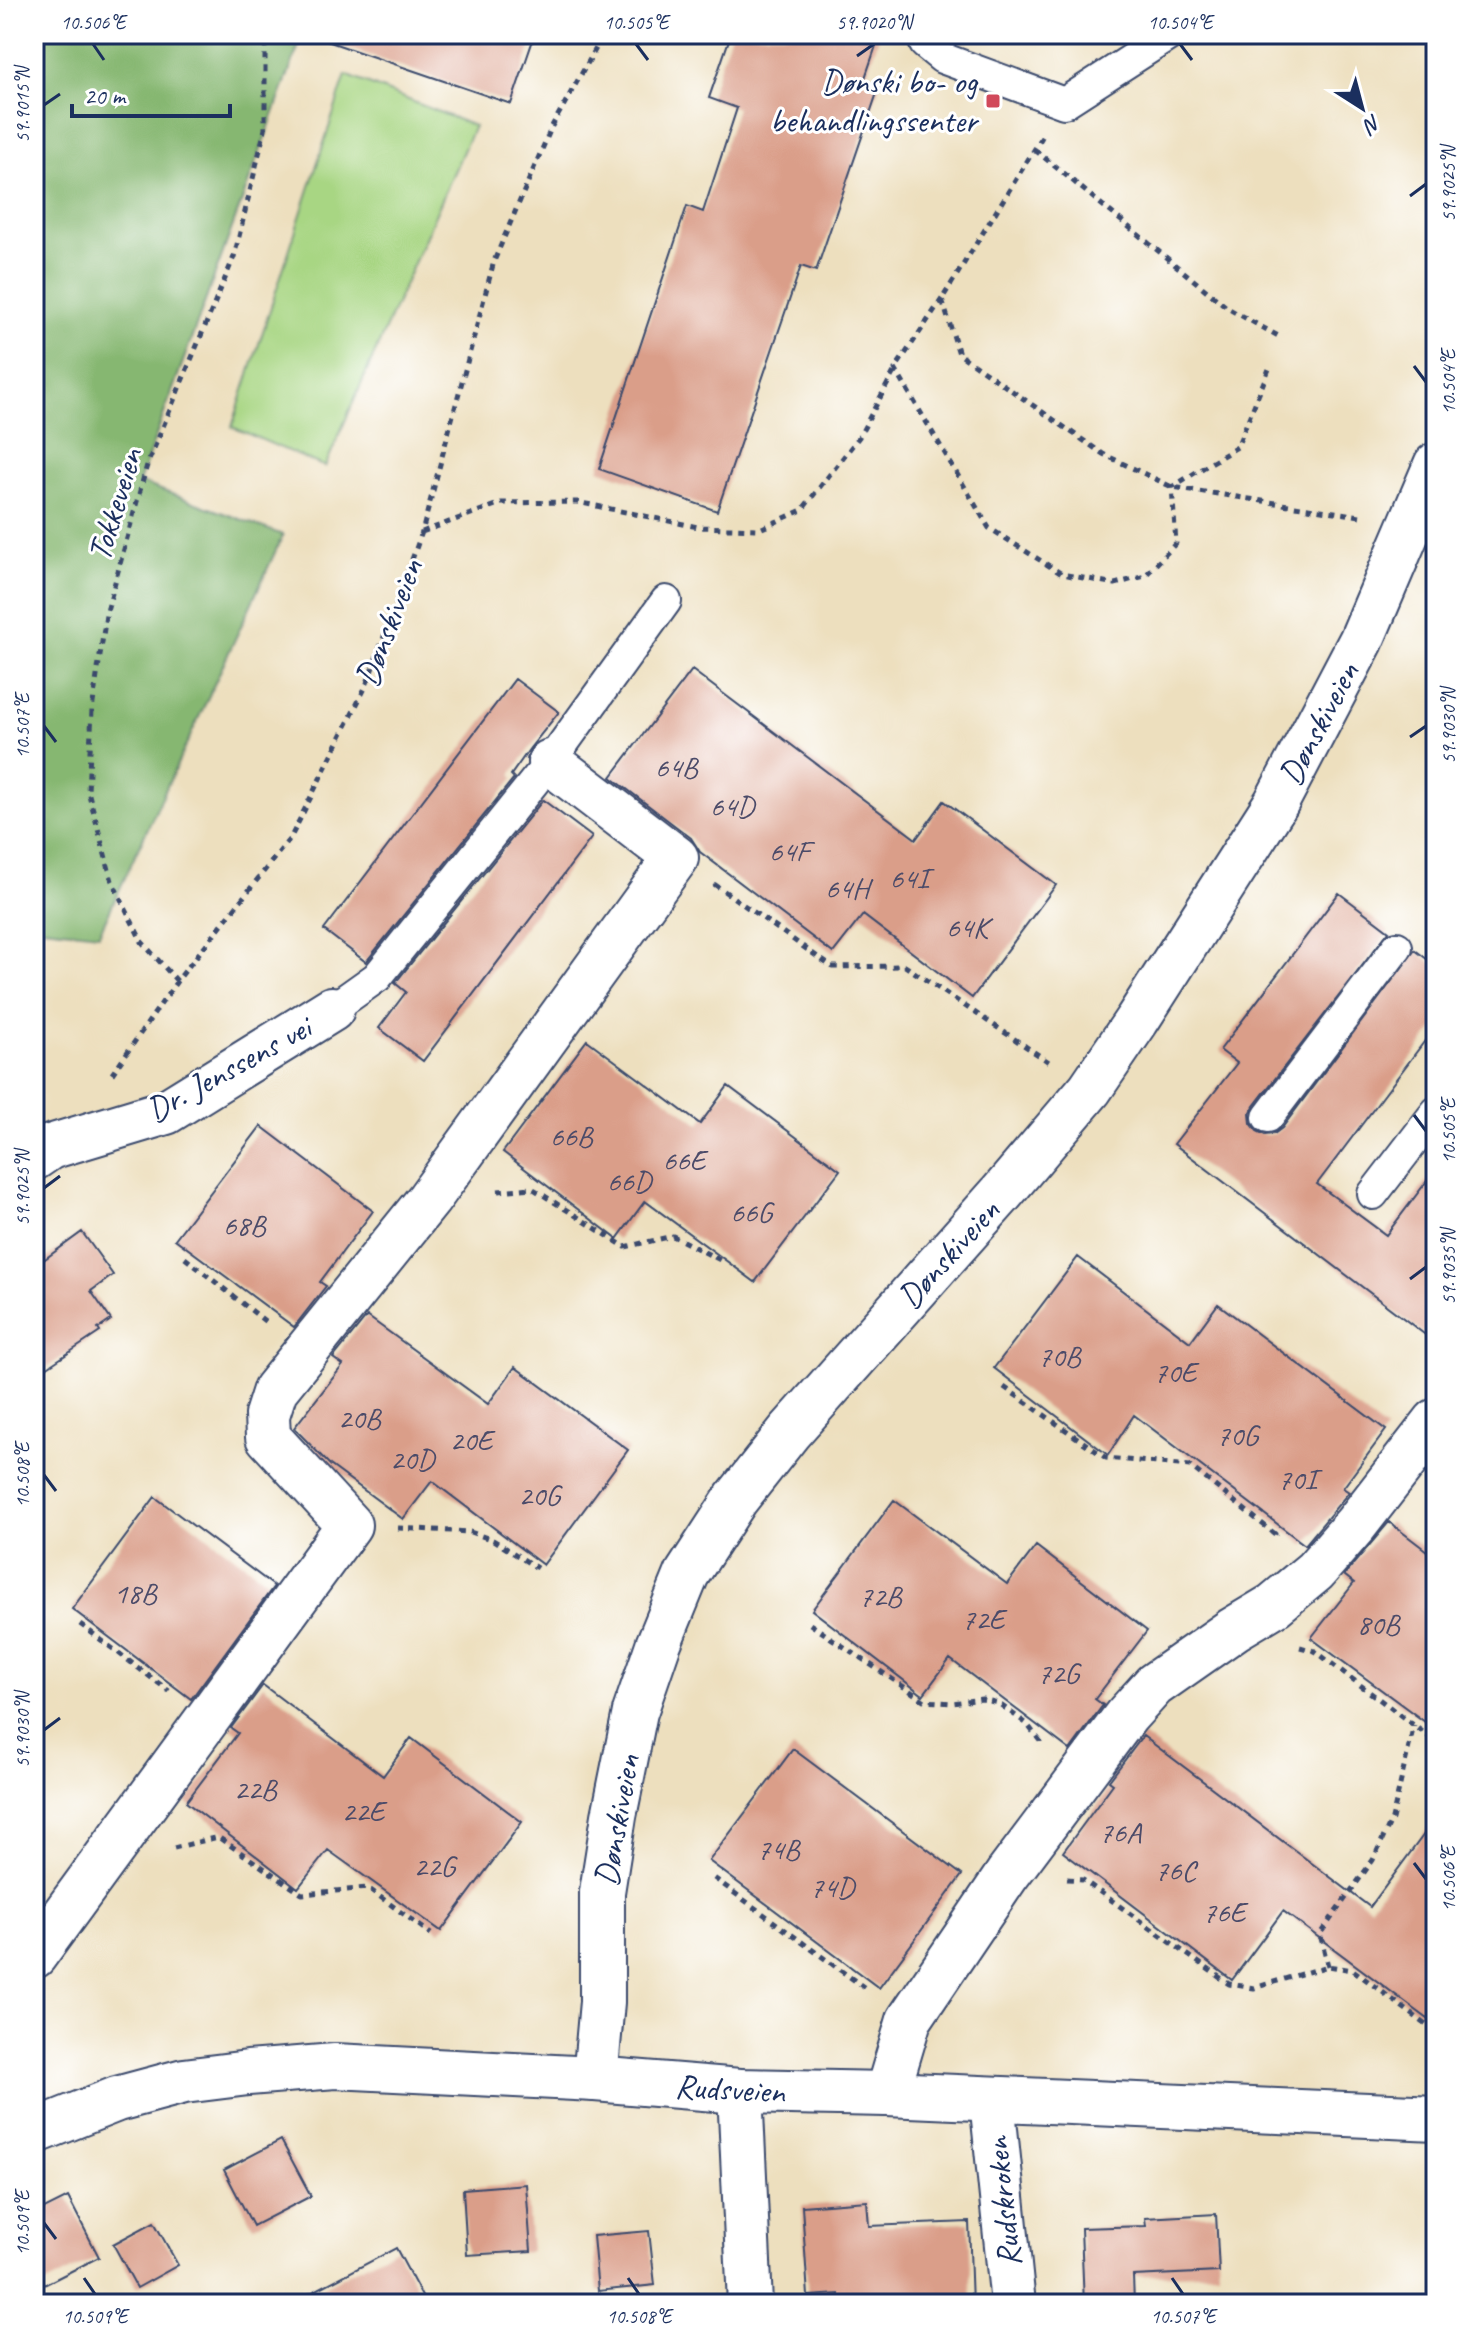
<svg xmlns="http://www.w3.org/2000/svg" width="1470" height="2338" viewBox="0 0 1470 2338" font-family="Caveat,sans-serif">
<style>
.green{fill:#a8d683;stroke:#628270;stroke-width:2}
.forest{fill:#86b771;stroke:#507368;stroke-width:2}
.building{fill:#da9e89}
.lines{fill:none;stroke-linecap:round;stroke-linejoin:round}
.service-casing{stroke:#3a496c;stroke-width:34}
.minor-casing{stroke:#3a496c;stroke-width:48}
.tertiary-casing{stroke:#3a496c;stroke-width:48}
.path{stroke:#3a496c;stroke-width:5;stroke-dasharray:6 6;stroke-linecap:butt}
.service{stroke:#fff;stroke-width:30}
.minor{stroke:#fff;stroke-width:44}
.tertiary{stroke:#fff;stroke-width:44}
.ticks{fill:none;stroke:#1b2f5e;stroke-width:3}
.poi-dot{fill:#d1495b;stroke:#fff;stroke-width:3}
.labels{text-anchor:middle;stroke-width:6;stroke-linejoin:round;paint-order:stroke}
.number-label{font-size:30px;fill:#4b4b69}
.poi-label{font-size:34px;fill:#1b2f5e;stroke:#fff;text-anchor:end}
.street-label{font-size:34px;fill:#1b2f5e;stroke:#fff}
.neatline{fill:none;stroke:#1b2f5e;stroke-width:3}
.ticks-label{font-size:20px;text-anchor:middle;fill:#1b2f5e}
</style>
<rect width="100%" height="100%" fill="#fff"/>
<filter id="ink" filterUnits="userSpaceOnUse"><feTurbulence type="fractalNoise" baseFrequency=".0125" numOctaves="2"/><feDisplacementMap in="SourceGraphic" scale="16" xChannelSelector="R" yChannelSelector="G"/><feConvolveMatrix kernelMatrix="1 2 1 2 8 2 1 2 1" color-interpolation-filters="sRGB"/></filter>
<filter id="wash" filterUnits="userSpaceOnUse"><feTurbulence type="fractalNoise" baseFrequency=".006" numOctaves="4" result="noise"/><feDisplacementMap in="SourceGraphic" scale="32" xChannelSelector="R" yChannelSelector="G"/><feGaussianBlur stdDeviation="1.8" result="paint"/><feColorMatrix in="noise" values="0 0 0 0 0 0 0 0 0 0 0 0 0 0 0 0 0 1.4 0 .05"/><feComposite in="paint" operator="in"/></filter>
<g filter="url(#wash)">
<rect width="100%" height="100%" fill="#eddfbe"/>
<path class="green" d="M346,75L474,126L325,467L232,427Z"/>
<path class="forest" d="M34,34H303L139,482L283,535L99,934L34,927Z"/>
<g id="blocks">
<path class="building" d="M328,34H535L511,104L327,41Z
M731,34H880L864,81L879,87L816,271L801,266L717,511L599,469L687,206L703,212L737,108L709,98Z
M692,670L916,839L944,801L1056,885L972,998L863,915L833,953L700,852L691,838L611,777Z
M515,679L559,712L530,748L511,775L514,778L366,962L324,930Z
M543,800L592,837L423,1061L379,1028L406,992L395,983Z
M1339,893L1389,931L1254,1106L1250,1114L1251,1123L1257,1131L1265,1135L1274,1134L1282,1128L1415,950L1436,966V1026L1317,1184L1386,1235L1436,1169V1343L1174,1144L1237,1063L1220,1050Z
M587,1040L700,1124L728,1086L840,1170L755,1282L645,1201L617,1239L503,1152Z
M261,1126L373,1211L320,1282L326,1286L294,1327L175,1239Z
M82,1232L113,1275L91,1291L111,1320L98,1329L100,1332L34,1376V1267Z
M1078,1257L1190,1342L1218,1304L1386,1430L1343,1488L1349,1492L1305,1545L1134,1415L1108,1455L994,1368Z
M367,1316L488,1404L515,1367L628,1450L543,1565L432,1481L403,1519L330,1465L294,1428L343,1365L333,1358Z
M155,1497L274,1586L191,1699L72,1609Z
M894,1500L1007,1584L1036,1546L1147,1631L1095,1699L1103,1705L1070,1750L950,1659L923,1695L812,1610Z
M1389,1522L1436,1558V1730L1311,1638L1354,1583L1344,1575Z
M263,1685L383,1776L411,1738L522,1822L441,1931L328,1850L298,1888L186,1802L238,1733L231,1728Z
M1143,1736L1370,1907L1436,1818V2025L1283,1911L1232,1980L1063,1852L1113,1784L1109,1781Z
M793,1749L962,1875L879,1988L709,1861Z
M281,2140L311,2196L253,2226L224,2170Z
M526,2184L531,2251L467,2255L463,2189Z
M68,2197L99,2257L34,2290V2214Z
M867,2201L869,2226L969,2222L972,2304H904L903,2295L839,2301V2294L808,2296L802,2206Z
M1216,2214L1219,2272L1133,2276L1134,2304H1084L1081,2228L1146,2226L1145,2218Z
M154,2222L178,2265L137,2288L113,2244Z
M649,2231L655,2285L598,2291L593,2236Z
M396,2248L426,2304H290Z"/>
</g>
</g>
<g filter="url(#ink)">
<use href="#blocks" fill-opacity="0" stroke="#3a496c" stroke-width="2"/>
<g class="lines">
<defs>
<path id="service" d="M926,34L925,44L942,58L1064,103L1171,34
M332,1009L377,977L550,762L666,601
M1268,1117L1397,947
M1373,1194L1436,1112"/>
<path id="minor" d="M34,1158L50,1147L166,1112L332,1009
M34,1956L349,1525L268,1437L267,1415L275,1390L429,1199L676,858L550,762
M740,2091L750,2304
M887,2094L909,2020L1007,1875L1126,1716L1154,1685L1234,1629L1274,1605L1315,1571L1356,1524L1436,1421
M992,2100L1013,2304
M34,2132L117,2099L184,2081L248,2073L335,2066L595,2079"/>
<path id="tertiary" d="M1436,465L1361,641L1276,803L1137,1020L1090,1089L1000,1195L789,1432L736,1499L687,1574L658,1645L635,1712L614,1816L602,1892V2002L595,2079L740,2091L887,2094L1436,2118"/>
</defs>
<use href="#service" class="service-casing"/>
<use href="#minor" class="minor-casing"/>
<use href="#tertiary" class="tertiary-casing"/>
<path class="path" d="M1042,137L942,299L959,354L1103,454L1172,487L1360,516
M1035,150L1229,309L1280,337
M942,299L895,369L989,528L1062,574L1115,584L1145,576L1176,543L1172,487L1237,447L1269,369
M422,532L501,503L577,502L698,527L760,529L802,510L859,437L895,370
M714,884L832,967L905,966L1049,1062
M177,981L142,942L112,881L88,791L92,710L106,615L147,465L234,257L265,129V34
M112,1074L177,981L291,837L366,686L422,532L494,261L552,126L604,34
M498,1191L532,1188L625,1247L673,1236L722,1261
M185,1258L266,1322
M1004,1387L1106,1458L1190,1466L1275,1534L1273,1539
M398,1528L470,1532L493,1540L537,1568
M80,1624L169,1691
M810,1624L925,1701L952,1703L982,1699L998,1703L1027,1724L1040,1741L1039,1747
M1300,1647L1315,1651L1436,1742
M174,1848L218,1837L302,1894L368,1888L431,1934
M714,1878L869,1991
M1067,1879L1083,1880L1229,1984L1254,1988L1328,1966L1353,1970L1436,2032
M1328,1966L1320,1934L1373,1860L1392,1819L1414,1725"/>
<use href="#service" class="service"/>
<use href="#minor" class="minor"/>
<use href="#tertiary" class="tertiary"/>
</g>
</g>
<path class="ticks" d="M93,44L104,60M636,44L648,60M1180,44L1192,60M857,56L874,44M44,105L60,94M1410,196L1426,184M1414,366L1426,382M44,726L56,742M1410,737L1426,726M1414,1115L1426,1131M44,1188L60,1176M1410,1279L1426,1267M44,1475L56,1491M44,1730L60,1718M1414,1863L1426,1879M44,2223L56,2239M84,2278L95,2294M628,2278L639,2294M1172,2278L1183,2294"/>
<rect class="poi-dot" x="985" y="93" width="16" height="16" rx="4"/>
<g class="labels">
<g class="number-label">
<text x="676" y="777">64B</text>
<text x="732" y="816">64D</text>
<text x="789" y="861">64F</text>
<text x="909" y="888">64I</text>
<text x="847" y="898">64H</text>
<text x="967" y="937">64K</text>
<text x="571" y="1146">66B</text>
<text x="684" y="1170">66E</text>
<text x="629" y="1191">66D</text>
<text x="751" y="1222">66G</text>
<text x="244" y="1235">68B</text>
<text x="1059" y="1366">70B</text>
<text x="1175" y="1382">70E</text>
<text x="359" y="1428">20B</text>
<text x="1237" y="1445">70G</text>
<text x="471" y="1450">20E</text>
<text x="412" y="1469">20D</text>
<text x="1297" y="1489">70I</text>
<text x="539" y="1505">20G</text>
<text x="135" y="1603">18B</text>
<text x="880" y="1606">72B</text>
<text x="983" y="1629">72E</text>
<text x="1378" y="1634">80B</text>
<text x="1058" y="1683">72G</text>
<text x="255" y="1799">22B</text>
<text x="363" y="1821">22E</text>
<text x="1120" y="1842">76A</text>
<text x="778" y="1859">74B</text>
<text x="434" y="1876">22G</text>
<text x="1175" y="1880">76C</text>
<text x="832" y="1897">74D</text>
<text x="1224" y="1922">76E</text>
</g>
<g class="poi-label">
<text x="977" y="93">Dønski bo- og<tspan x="977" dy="39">behandlingssenter</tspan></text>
</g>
<g class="street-label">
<text transform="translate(114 504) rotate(-73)" y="12">Tokkeveien</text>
<text transform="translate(388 622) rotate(-69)" y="12">Dønskiveien</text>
<text transform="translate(1318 723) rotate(-62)" y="12">Dønskiveien</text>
<text transform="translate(228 1068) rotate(-29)" y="12">Dr. Jenssens vei</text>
<text transform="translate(948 1253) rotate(-48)" y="12">Dønskiveien</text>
<text transform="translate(616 1820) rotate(-80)" y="12">Dønskiveien</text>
<text transform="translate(730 2088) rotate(3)" y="12">Rudsveien</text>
<text transform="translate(1002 2202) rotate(-96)" y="12">Rudskroken</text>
</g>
</g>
<rect width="1470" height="2338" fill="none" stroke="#fff" stroke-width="88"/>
<g transform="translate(1362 108) rotate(144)" stroke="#ffffff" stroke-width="6" paint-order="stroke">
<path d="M0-6L14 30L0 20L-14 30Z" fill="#1b2f5e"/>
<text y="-12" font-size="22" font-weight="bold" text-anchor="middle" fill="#1b2f5e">N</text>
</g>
<path d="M72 104v12h158v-12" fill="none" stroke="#1b2f5e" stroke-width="4"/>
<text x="84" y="104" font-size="24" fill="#1b2f5e" stroke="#ffffff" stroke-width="6" paint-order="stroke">20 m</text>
<rect x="44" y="44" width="1382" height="2250" class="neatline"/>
<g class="ticks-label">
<text x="93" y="29">10.506°E</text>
<text x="636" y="29">10.505°E</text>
<text x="874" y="29">59.9020°N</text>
<text x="1180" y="29">10.504°E</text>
<text transform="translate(22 105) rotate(-90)" y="7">59.9015°N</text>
<text transform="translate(1448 184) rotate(-90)" y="7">59.9025°N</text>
<text transform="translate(1448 382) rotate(-90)" y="7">10.504°E</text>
<text transform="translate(1448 726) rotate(-90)" y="7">59.9030°N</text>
<text transform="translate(22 726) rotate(-90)" y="7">10.507°E</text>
<text transform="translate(1448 1131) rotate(-90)" y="7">10.505°E</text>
<text transform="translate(22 1188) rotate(-90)" y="7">59.9025°N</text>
<text transform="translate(1448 1267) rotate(-90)" y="7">59.9035°N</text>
<text transform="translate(22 1475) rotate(-90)" y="7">10.508°E</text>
<text transform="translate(22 1730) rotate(-90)" y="7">59.9030°N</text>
<text transform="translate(1448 1879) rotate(-90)" y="7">10.506°E</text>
<text transform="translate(22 2223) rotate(-90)" y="7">10.509°E</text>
<text x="95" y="2323">10.509°E</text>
<text x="639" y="2323">10.508°E</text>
<text x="1183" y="2323">10.507°E</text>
</g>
</svg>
